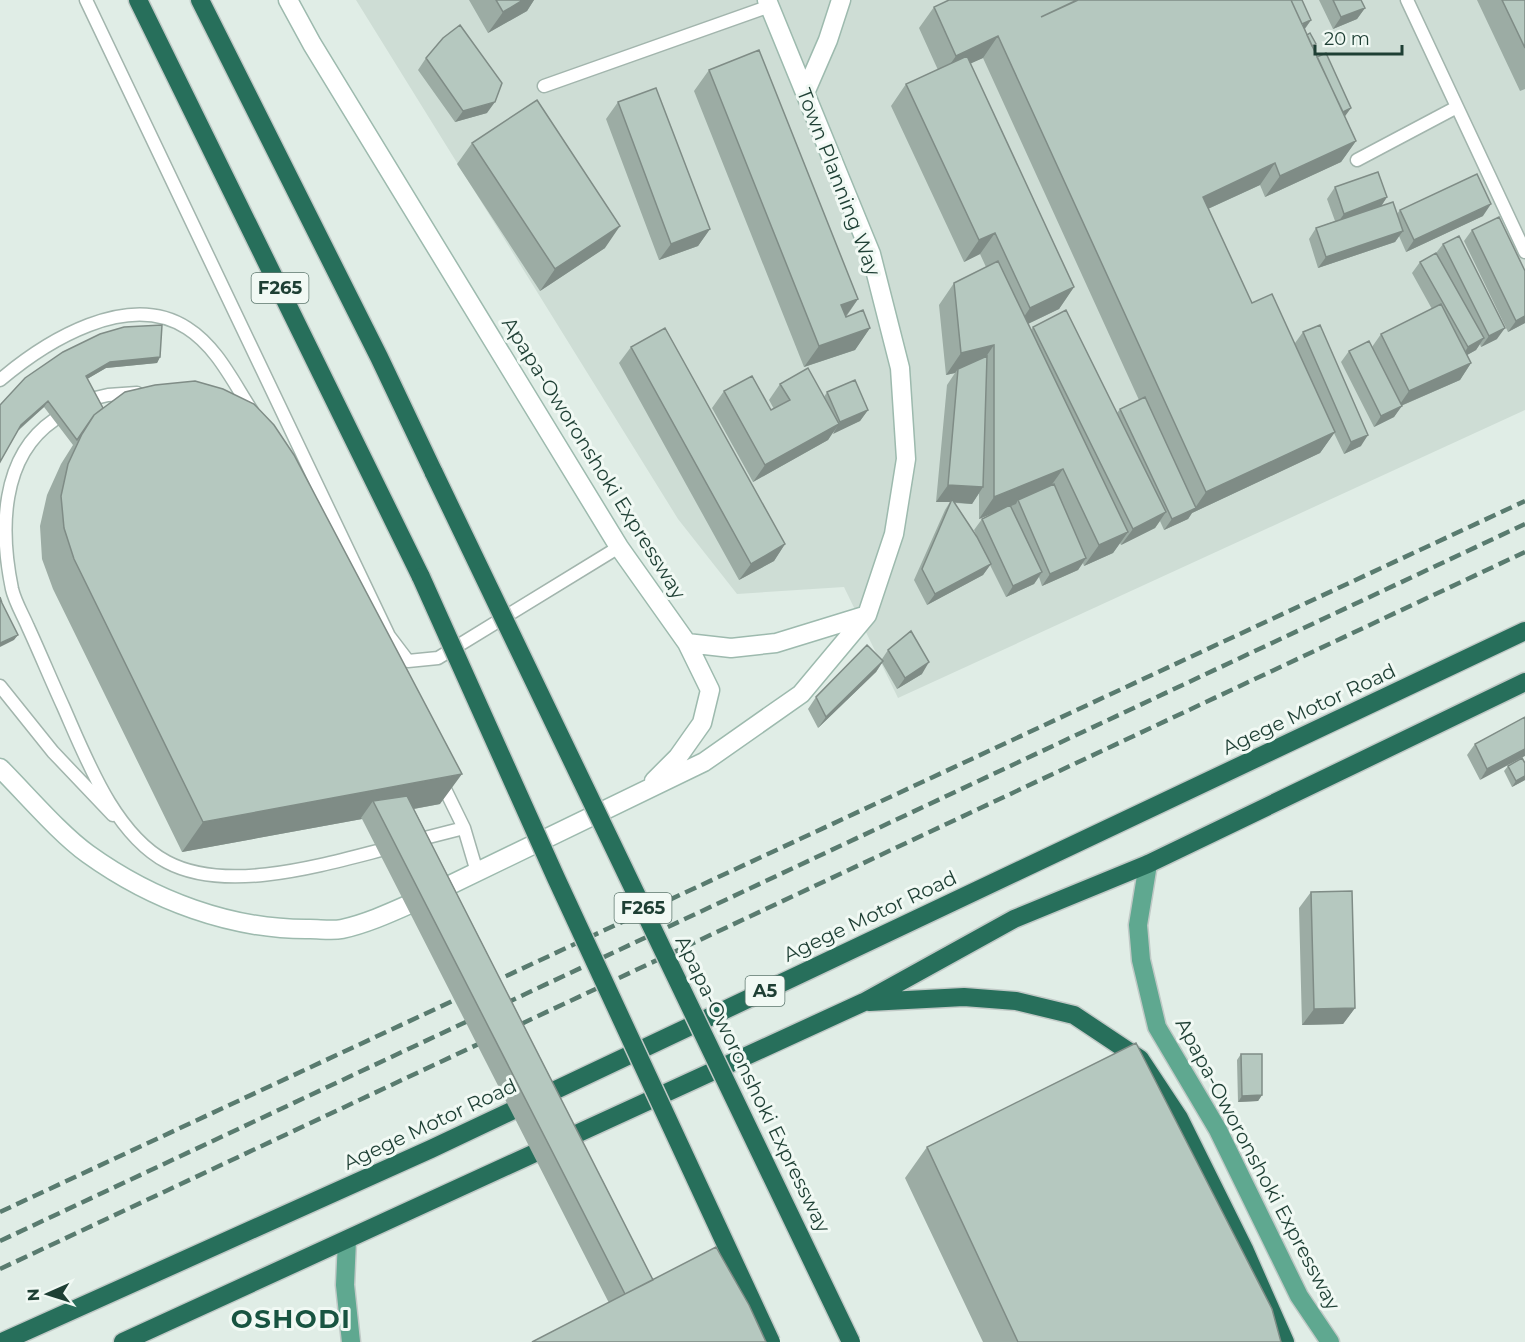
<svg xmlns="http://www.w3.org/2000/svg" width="1525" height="1342" viewBox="0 0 1525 1342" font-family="Montserrat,sans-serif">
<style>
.built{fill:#ceddd5}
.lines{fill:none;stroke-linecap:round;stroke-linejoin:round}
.lane-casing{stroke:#a2b5ad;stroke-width:15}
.secondary-casing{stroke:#9dbaae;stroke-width:21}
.primary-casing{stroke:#c0c9c6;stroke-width:21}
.highway-casing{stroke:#c0c9c6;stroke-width:21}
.lane{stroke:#fff;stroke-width:12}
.secondary{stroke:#fff;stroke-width:18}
.primary{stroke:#5fa890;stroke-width:18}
.highway{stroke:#276f5b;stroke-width:18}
.rail{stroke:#597b6f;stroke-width:4.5;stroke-dasharray:12 6;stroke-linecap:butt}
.highway-bridge-casing{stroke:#c0c9c6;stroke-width:21;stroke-linecap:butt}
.highway-bridge{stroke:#276f5b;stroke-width:18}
.wall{fill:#9caca4;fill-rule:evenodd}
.shaded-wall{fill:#7f8c86}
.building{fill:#b5c8bf;stroke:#7f8c86;stroke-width:1.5}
.labels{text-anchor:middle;stroke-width:6;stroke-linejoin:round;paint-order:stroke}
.shield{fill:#f1f9f4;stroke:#5d776e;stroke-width:1.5}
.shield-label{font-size:18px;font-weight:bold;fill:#1e3f34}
.street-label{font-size:20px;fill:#1e3f34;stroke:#f1f9f4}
.district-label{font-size:26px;font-weight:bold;letter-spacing:1.5px;fill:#185441;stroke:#f1f9f4}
</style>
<rect width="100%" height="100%" fill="#e0ede6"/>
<path class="built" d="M356,0H1525V410L898,698L844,587L737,594L678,519Z"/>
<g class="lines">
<defs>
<path id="lane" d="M86,0L389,636L408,661L438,658L619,547
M1407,0L1525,252
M544,86L770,6
M1357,160L1457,107
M0,380C46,341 128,290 187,328C217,347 233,382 252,411
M91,399L108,395L137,393
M54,420C0,457 0,531 12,589C15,602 23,615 28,627C40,653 51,680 63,706C86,758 114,834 167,862C229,895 329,863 393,847
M0,686L53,752L113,815
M440,779L464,828L477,872
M413,841L464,828"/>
<path id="secondary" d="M288,0L312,44L619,547L687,643L731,648L776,643L867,615
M805,93L828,40L841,0
M0,768C26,794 60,834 88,854C152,900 231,930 310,929C320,929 332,931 342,929C369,923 394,911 419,900L704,762L801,694L867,615L894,534L906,459L900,368L871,254L767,0
M654,781L678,757L702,723L710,690L687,643"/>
<path id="primary" d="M1148,864L1138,925L1141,960L1157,1027L1218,1130L1299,1296L1330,1342
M347,1240L345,1285L351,1342"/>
<path id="highway" d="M138,0L421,577
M200,0L379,357L434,473
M869,1002L964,997L1016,1001L1074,1015L1140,1059L1179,1118L1244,1249L1285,1342
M2,1342L431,1149L1525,631
M123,1342L864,1002L1014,919L1148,864L1525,682"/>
</defs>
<use href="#lane" class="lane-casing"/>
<use href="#secondary" class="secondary-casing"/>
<use href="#primary" class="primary-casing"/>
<use href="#highway" class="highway-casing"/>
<use href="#lane" class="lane"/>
<use href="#secondary" class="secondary"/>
<use href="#primary" class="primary"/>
<use href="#highway" class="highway"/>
<path class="rail" d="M0,1212L1525,501
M0,1241L1525,524
M0,1269L1525,552"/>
<defs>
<path id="highway-bridge" d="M434,473L851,1342
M421,577L556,878L771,1342"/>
</defs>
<use href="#highway-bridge" class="highway-bridge-casing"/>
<use href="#highway-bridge" class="highway-bridge"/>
</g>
<path class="wall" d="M469,0H534L527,11L488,33Z
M1319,0H1361L1365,8L1357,19L1333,29Z
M1477,0H1525V89L1520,91Z
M934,7L1311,20L1305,29L1307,35L1316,44L1313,48L1356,141L1341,162L1265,197L1260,185L1208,209L1252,303L1295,343L1303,332L1361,446L1344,454L1334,433L1320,453L1192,513L1188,519L1164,530L1160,521L1155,528L1121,545L1120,543L1113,553L1084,566L1083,563L1078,570L1042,586L1039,577L1034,584L1006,597L990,565L983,575L927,605L914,580L945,510L950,502H936L947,385L955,373L946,375L939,305L954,283L986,267L980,254L964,262L891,106L906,84L938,70L919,28ZM983,58L1139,400L1120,409L1117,413L1033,327L1031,330L1028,324L1059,309L1074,287L970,63ZM979,493V519L1000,510L982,519L974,530L978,539L955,503L972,504Z
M426,58L487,113L455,122L418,70Z
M709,70L858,299L846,317L870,328L855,350L804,367L694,91Z
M618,102L710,229L698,246L659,260L606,119Z
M472,143L605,248L540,291L457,164Z
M1335,187L1387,197L1381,206L1397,214L1400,210L1483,216L1406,252L1399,236L1395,242L1318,268L1309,239L1316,228L1335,221L1327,199Z
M1472,230L1525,323L1508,332L1464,241Z
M1443,244L1497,339L1481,347L1480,344L1476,350L1467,355L1471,363L1460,380L1401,406L1394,417L1374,427L1341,362L1349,351L1372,347L1381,334L1432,309L1412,273L1420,262L1436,253Z
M124,327L160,357L157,363L106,368L87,379L103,408L440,804L414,809L653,1280L609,1303L362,819L182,852L53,589L42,559L40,526L47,495L61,464L73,445L44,407L19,430L0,405Z
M631,347L785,544L774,561L739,580L619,363Z
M780,384L824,397L827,392L868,410L860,421L832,433L828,440L753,482L712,408L724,391L771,410L774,409L769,400Z
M888,650L922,674L897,689L882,663L876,672L818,728L808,709L816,697L882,659Z
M1525,717L1480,780L1467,755L1475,744Z
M1508,766L1525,780L1512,787L1504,771Z
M1311,892L1355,1008L1343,1024L1302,1025L1299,908Z
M1241,1054L1262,1095L1258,1101L1238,1102L1237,1060Z
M927,1147L1281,1342H983L905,1178Z"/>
<path class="shaded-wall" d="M523,0H534L527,11L488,33L503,12Z
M1365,8L1357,19L1333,29L1341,17Z
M1311,20L1303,31L1294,28Z
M998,36L983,58L941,77L956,56Z
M495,102L487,113L455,122L463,111Z
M1351,108L1343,119L1335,116Z
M1356,141L1341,162L1265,197L1280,176Z
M1275,163L1260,185L1188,218L1203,197Z
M1387,197L1380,208L1336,225L1344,214Z
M1491,204L1483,216L1406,252L1414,240Z
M620,226L605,248L540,291L555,269Z
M710,229L698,246L659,260L671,244Z
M1403,231L1395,242L1318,268L1326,257Z
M995,233L980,254L964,262L979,240Z
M1074,287L1059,309L1015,330L1030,308Z
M858,299L843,320L841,305Z
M1525,316V323L1508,332L1516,321Z
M870,328L855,350L804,367L819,346Z
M1505,328L1497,339L1481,347L1489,336Z
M1484,338L1476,350L1460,359L1468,347Z
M994,345L979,367L958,369L955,373L946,375L961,353Z
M160,357L157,363L106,368L82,382L86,376L110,362Z
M1471,363L1460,380L1398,407L1409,391Z
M48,401L44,407L17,431L21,425Z
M1402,406L1394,417L1374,427L1381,416Z
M868,410L860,421L833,434L840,422Z
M839,424L828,440L753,482L765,465Z
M1335,432L1320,453L1192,513L1188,519L1164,530L1172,519L1195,508L1206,492Z
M1368,435L1361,446L1344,454L1351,442Z
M1063,469L1048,490L1018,500L1016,504L979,519L994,497Z
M948,485L983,487L972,504L951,502L952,499L950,502H936Z
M1166,512L1155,528L1121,545L1133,529Z
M1128,532L1113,553L1084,566L1099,545Z
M785,544L774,561L739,580L751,564Z
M1086,558L1078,570L1042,586L1050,574Z
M991,564L983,575L927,605L935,594Z
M1042,572L1034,584L1006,597L1013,586Z
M18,635L14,640L0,647V643Z
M883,661L876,672L818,728L826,717Z
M929,662L922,674L897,689L905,678Z
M1525,749V756L1480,780L1487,769Z
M462,774L440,804L380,815L373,801L361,818L362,819L182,852L203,822Z
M1525,776V780L1512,787L1516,781Z
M1355,1008L1343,1024L1302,1025L1314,1009Z
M1262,1095L1258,1101L1238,1102L1242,1096Z"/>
<path class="building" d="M496,0H523L503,12Z
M949,0H1077L1041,17L1078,0H1291L1356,141L1280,176L1275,163L1203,197L1252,303L1272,294L1335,432L1206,492L998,36L956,56L934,7Z
M1291,0H1302L1311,20L1302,24Z
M1333,0H1361L1365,8L1341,17Z
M1502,0H1525V48Z
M460,25L502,83L495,102L463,111L426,58L443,38Z
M1310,33L1316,44L1312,46L1307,35Z
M759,50L858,299L841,305L846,317L863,310L870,328L819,346L709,70Z
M1326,53L1351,108L1343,112L1317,57Z
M967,56L1074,287L1030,308L995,233L979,240L906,84Z
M656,88L710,229L671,244L618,102Z
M537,100L620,226L555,269L472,143Z
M1378,172L1387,197L1344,214L1335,187Z
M1477,174L1491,204L1414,240L1400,210Z
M1393,202L1403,231L1326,257L1316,228Z
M1499,217L1525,271V316L1516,321L1472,230Z
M1459,236L1505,328L1489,336L1443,244Z
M1436,253L1484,338L1468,347L1420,262Z
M998,261L1128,532L1099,545L1063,469L994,497V345L961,353L954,283Z
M1441,304L1471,363L1409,391L1381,334Z
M1066,310L1166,512L1133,529L1033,327Z
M162,325L160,357L110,362L86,376L103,408L94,415L77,440L48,401L21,425L0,462V405L25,378L63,352L100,334L124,327Z
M1320,325L1368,435L1351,442L1303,332Z
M665,328L785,544L751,564L631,347Z
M1369,341L1402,406L1381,416L1349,351Z
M987,356L983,487L948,485L958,369Z
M808,368L839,424L765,465L724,391L752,376L771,410L790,400L780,384Z
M855,380L868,410L840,422L827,392Z
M195,381L223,389L254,404L274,425L294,455L462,774L203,822L74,559L64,528L61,496L68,464L82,434L94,415L125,392L155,385Z
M1145,397L1196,508L1172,519L1120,409Z
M1054,484L1086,558L1050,574L1018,500Z
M952,499L977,537L991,564L935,594L922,569Z
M1010,505L1042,572L1013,586L982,519Z
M0,597L2,603L18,635L0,643Z
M911,631L929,662L905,678L888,650Z
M867,645L883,661L826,717L816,697Z
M1525,717V749L1487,769L1475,744Z
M1522,758L1525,763V776L1516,781L1508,766Z
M407,796L653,1280L625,1294L373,801Z
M1352,891L1355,1008L1314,1009L1311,892Z
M1136,1043L1272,1309L1281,1342H1018L927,1147Z
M1241,1054H1262V1095L1242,1096Z
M716,1247L749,1305L766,1342H532Z"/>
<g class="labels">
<g class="shield">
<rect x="251.5" y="273" width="57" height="30" rx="4.5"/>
<rect x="614.5" y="893" width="57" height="30" rx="4.5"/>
<rect x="745.5" y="976" width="39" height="30" rx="4.5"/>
</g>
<g class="shield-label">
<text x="280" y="294">F265</text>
<text x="643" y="914">F265</text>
<text x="765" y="997">A5</text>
</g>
<g class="street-label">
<text transform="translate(839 182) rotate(69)" y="7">Town Planning Way</text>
<text transform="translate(594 458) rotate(58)" y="7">Apapa-Oworonshoki Expressway</text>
<text transform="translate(1309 709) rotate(-25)" y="7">Agege Motor Road</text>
<text transform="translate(870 916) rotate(-25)" y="7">Agege Motor Road</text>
<text transform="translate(753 1084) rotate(64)" y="7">Apapa-Oworonshoki Expressway</text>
<text transform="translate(430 1124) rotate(-25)" y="7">Agege Motor Road</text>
<text transform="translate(1258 1164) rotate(62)" y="7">Apapa-Oworonshoki Expressway</text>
</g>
<g class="district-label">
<text x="291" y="1328">OSHODI</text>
</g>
</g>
<g transform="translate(48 1294) rotate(267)" stroke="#f1f9f4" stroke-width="4.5" paint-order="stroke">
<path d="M0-4.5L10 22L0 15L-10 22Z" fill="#1e3f34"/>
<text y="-9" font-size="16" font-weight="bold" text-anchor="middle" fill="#1e3f34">N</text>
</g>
<path d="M1315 45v9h87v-9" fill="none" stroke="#1e3f34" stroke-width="3"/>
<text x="1324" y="45" font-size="18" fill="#1e3f34" stroke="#f1f9f4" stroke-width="4.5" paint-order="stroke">20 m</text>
</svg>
